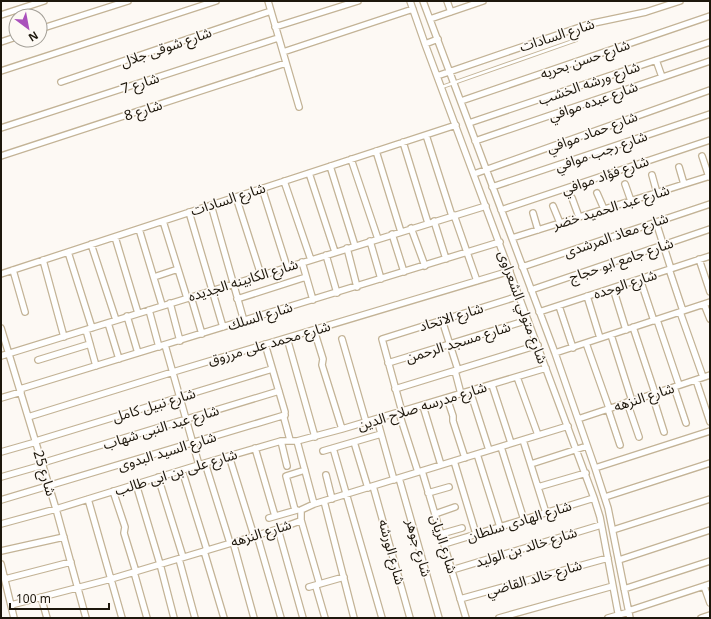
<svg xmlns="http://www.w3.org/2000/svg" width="711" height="619" viewBox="0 0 711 619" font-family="'Noto Sans','Noto Sans Arabic',sans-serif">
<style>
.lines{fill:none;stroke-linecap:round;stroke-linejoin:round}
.service-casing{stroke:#c3b396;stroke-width:4.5}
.minor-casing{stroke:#c3b396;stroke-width:8}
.service{stroke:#fff;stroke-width:2.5}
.minor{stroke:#fff;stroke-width:5.5}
.labels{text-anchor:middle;stroke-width:3.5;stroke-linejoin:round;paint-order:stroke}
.street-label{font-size:14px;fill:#1d170c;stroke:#fdf9f4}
</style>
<rect width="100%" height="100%" fill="#fdf9f4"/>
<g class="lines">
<defs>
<path id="service" d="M442,87L576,40"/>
<path id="minor" d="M268,1L299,107
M410,1L425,44L594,498L600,517L619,618
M423,1L555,353L595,468L608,508L630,618
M447,1L451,12
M1,15L44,1
M430,19L483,1
M275,27L358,1
M40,29L128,1
M1,42L16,37
M425,44L438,39
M283,52L413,9
M656,60L662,77
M1,71L216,1
M437,76L589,24L646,12L680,1
M61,82L271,11
M461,101L710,16
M469,123L710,42
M1,128L278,38
M426,135L452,216
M475,141L710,61
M403,142L428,223
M376,151L401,232
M1,156L286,63
M702,156L709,177
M351,159L378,239
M330,166L355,246
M679,167L684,184
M309,173L335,252
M474,174L710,90
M652,175L657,193
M284,181L311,260
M625,184L631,201
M492,187L710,114
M262,188L287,267
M597,193L604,209
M236,197L261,275
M572,198L579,217
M211,205L244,321
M553,206L560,223
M501,210L710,140
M189,212L223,327
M533,213L538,230
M454,215L477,281
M163,221L187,298
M434,221L446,259
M656,222L671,269
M411,228L425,266
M139,229L162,305
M392,234L404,272
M115,237L138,313
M512,238L710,176
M370,241L381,279
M91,244L116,320
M347,248L357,287
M68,252L92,328
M326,255L337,293
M699,259L710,292
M43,260L64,337
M302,262L313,300
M522,267L710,204
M669,269L683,311
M13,270L25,312
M1,274L456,125
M154,277L178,269
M640,279L654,321
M613,288L626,330
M531,290L710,229
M587,296L600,338
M191,297L202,334
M237,299L306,277
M170,303L180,341
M704,304L710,319
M559,306L573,348
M149,310L159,347
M539,312L710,256
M680,312L703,377
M127,316L138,353
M442,320L458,370
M657,320L679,385
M108,323L119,359
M633,327L655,393
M1,328L56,509L86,618
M86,330L96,366
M314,330L323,359L322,365L342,429
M611,335L632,401
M287,338L315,437
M342,339L366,422
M586,343L609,408
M265,344L285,412L284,418L290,440
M165,345L199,465
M555,353L710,302
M1,356L486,206
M38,360L90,344
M388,363L528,320
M455,371L461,394
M517,377L538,435
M696,380L710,422
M492,385L511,443
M674,387L686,423
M20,389L500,242
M395,389L538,345
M470,391L489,450
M652,394L664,432
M1,398L21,392
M447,398L453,416V421L465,458
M627,402L639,437
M423,406L441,465
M608,409L620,445
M402,412L382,339L519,296
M399,413L418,472
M28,417L173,372L510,271
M377,419L394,480
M578,419L710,375
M523,440L546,513
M36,441L272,369
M281,441L287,466
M297,441L314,504
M354,442L368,488
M501,447L524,520
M255,448L275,516
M333,448L382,618
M323,451L381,434
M1,452L36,442
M477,454L500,527
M229,456L254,536
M454,461L476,534
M42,463L279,391
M205,463L230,543
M531,464L587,446
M595,468L710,431
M182,470L207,550
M422,471L466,618
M326,475L332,499
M1,477L43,465
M158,477L183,557
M399,478L439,618
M136,484L160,564L174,618
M373,486L410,618
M538,487L586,473
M113,491L125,527L124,533L136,572
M428,493L449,487
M605,497L710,463
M88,499L122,618
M1,500L285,415
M324,501L354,618
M295,510L286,476L305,470
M435,514L455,507
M269,518L297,510
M301,520L319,582L316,587L325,618
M1,524L56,509L205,463L281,441H297L342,429L546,368
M278,529L303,618
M613,530L710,499
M441,534L462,528
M257,535L281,618
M233,542L254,618
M444,544L594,498
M1,551L64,537
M204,551L224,618
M179,559L195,618
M619,560L710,530
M1,564L14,618
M452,570L601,525
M134,572L147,618
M5,579L71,562
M704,586L710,603
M309,587L344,577
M624,589L710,561
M41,597L47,618
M460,599L608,558
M11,605L111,579L278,529L300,521L301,520V510L314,504L568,426
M628,611L710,584
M499,618L613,586
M608,618L629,612
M701,618L710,615"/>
</defs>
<use href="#service" class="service-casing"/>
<use href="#minor" class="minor-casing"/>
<use href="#service" class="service"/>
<use href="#minor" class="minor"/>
</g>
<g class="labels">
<g class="street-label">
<text transform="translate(557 35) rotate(-18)" y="5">شارع السادات</text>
<text transform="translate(166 47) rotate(-19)" y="5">شارع شوقى جلال</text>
<text transform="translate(585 59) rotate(-19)" y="5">شارع حسن بحريه</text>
<text transform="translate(140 83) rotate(-18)" y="5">شارع 7</text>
<text transform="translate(589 83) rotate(-19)" y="5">شارع ورشه الخشب</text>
<text transform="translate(593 101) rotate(-19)" y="5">شارع عبده موافي</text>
<text transform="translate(143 110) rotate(-18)" y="5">شارع 8</text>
<text transform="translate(592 132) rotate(-20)" y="5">شارع حماد موافي</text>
<text transform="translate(601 151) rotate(-19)" y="5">شارع رجب موافي</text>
<text transform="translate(605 175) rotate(-19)" y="5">شارع فؤاد موافي</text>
<text transform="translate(228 199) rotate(-18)" y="5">شارع السادات</text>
<text transform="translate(611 207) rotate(-17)" y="5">شارع عبد الحميد خضر</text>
<text transform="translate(616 235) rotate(-19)" y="5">شارع معاذ المرشدى</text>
<text transform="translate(621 260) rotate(-19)" y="5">شارع جامع ابو حجاج</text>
<text transform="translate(243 280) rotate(-17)" y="5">شارع الكابينه الجديده</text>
<text transform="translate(625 284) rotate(-18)" y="5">شارع الوحده</text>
<text transform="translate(523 307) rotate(70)" y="5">شارع متولي الشعراوى</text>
<text transform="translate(260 316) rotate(-17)" y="5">شارع السلك</text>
<text transform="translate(451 317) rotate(-17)" y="5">شارع الاتحاد</text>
<text transform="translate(458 342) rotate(-17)" y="5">شارع مسجد الرحمن</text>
<text transform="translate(269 343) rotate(-16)" y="5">شارع محمد على مرزوق</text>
<text transform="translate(644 397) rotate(-18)" y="5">شارع النزهه</text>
<text transform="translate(154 405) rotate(-17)" y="5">شارع نبيل كامل</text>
<text transform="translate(422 406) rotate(-17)" y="5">شارع مدرسه صلاح الدين</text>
<text transform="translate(161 427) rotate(-17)" y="5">شارع عبد النبى شهاب</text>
<text transform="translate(167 451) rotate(-17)" y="5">شارع السيد البدوى</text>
<text transform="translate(176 472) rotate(-17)" y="5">شارع على بن ابى طالب</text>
<text transform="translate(45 473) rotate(73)" y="5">شارع 25</text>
<text transform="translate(519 521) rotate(-17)" y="5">شارع الهادى سلطان</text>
<text transform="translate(261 533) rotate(-17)" y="5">شارع النزهه</text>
<text transform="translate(444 544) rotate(73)" y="5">شارع الريان</text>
<text transform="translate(526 547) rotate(-17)" y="5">شارع خالد بن الوليد</text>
<text transform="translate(419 548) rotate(74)" y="5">شارع جوهر</text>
<text transform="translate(392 552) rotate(75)" y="5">شارع الورشه</text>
<text transform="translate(534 578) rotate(-16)" y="5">شارع خالد القاضي</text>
</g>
</g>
<rect width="711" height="619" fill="none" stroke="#1d170c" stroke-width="4"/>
<g transform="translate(28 28) rotate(148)"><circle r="19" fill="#fdf9f4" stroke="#a39f97"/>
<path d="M0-3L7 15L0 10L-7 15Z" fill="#aa50bc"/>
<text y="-6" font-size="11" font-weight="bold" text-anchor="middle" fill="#1d170c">N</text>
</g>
<path d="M10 603v6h99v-6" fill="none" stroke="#1d170c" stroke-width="2"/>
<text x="16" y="603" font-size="12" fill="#1d170c" stroke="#fdf9f4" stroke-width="3" paint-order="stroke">100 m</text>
</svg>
